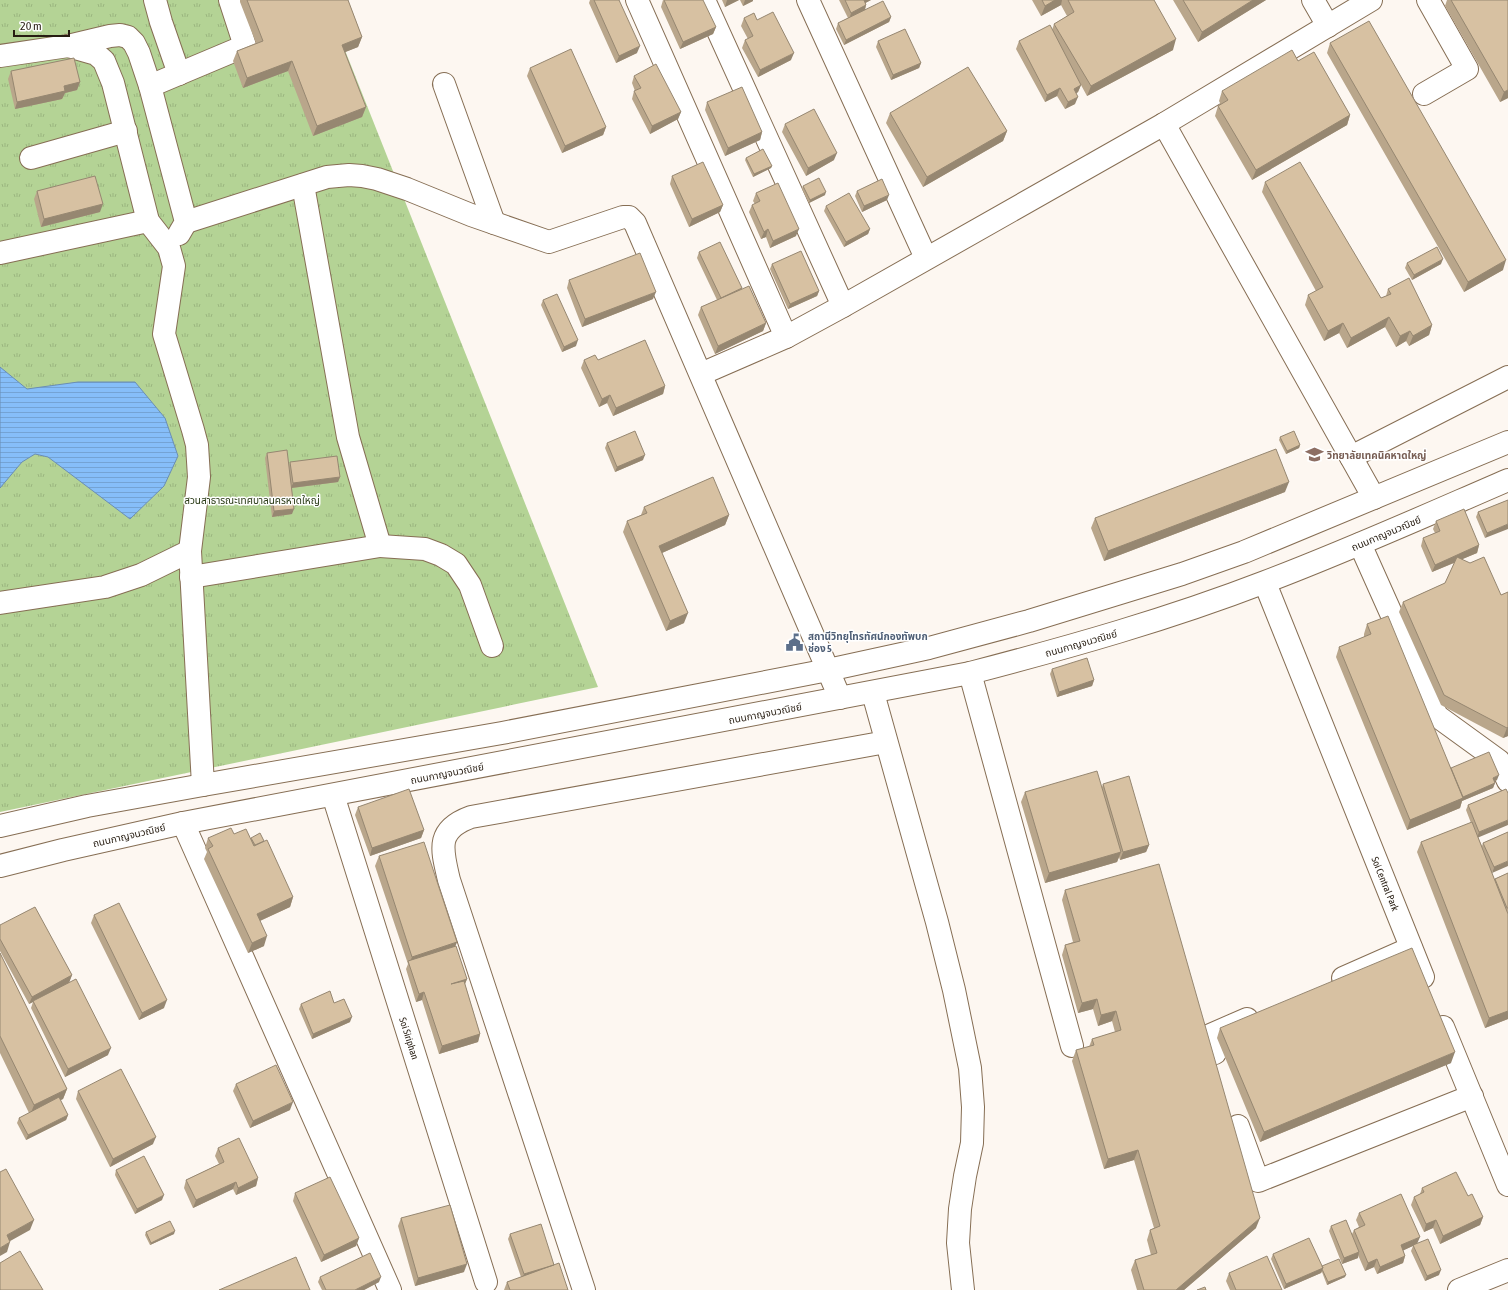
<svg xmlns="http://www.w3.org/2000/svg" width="1508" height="1290" viewBox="0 0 1508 1290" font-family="'Asap Condensed','Noto Sans Thai',sans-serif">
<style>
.grass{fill:url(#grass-tufts)}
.water{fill:url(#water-rules);stroke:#6a8eb4}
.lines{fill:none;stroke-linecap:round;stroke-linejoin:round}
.minor-casing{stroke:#866e54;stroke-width:24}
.major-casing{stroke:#866e54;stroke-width:24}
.minor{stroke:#fff;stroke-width:22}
.major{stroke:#fff;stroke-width:22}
.wall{fill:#b9a68b}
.shaded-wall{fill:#968771}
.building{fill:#d7c1a2;stroke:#968771}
.labels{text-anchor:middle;stroke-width:3;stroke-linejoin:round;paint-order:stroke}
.education-label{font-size:10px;font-weight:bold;fill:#785e54;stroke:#fff;text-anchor:start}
.park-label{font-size:10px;fill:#263712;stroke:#fff}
.street-label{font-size:10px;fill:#271d12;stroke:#fff}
.service-label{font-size:10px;font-weight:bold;fill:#4e5e75;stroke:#fff;text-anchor:start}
</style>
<defs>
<pattern id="grass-tufts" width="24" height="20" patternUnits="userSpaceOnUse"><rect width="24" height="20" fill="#b4d395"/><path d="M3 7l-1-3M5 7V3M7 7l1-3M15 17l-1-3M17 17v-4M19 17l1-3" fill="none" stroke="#9bb57f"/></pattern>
<pattern id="water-rules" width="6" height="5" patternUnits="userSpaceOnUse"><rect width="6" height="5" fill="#86bef9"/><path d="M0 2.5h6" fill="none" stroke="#74a3d4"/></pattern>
</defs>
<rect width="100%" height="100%" fill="#fdf7f1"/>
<path class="grass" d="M0,0H325L598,687L0,812Z"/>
<path class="water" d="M0,367L27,389L78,382H135L165,418L178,456L164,486L130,519L48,457L35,454L22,462L0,488Z"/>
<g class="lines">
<defs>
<g id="minor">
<path d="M155,0L161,22L179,74"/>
<path d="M637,0L786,337"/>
<path d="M704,0L843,306"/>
<path d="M808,0L926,258"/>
<path d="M1313,0L1328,26"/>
<path d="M68,46L96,54L104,61L113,83L148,221L169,248L174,266L164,334L193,430L197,445L199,477L190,551L203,785"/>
<path d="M0,56L68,46L110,36L120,35L128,37L134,43L139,53L150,86L186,222L179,234"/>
<path d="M444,84L494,223"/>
<path d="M150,86L245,46L230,0"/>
<path d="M1424,94L1467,69L1428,0"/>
<path d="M1164,124L1374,498"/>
<path d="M31,158L126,131"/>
<path d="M186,222L327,177L349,175L362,176L377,179L407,189L471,215L549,242L623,217H629L635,223L840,698"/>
<path d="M0,253L148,221"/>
<path d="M701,374L786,337L843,306L1164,124L1371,0"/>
<path d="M1351,457L1508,377"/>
<path d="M1360,544L1437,716L1499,761L1508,781"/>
<path d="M380,546L425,549L441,555L456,564L470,585L492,646"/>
<path d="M191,577L380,546L348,437L303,185"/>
<path id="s1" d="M1265,583L1423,977"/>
<path d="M0,603L105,587L141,575L190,551"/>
<path d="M970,673L1072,1046"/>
<path d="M873,693L937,922L954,990L970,1068L973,1107L972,1143L965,1176L960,1209L958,1243L963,1290"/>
<path id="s2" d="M333,795L486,1282"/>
<path d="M183,823L390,1290"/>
<path d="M1343,978L1411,948"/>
<path d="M1443,1027L1508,1185"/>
<path d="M1215,1053L1208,1036L1247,1019"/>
<path d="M1238,1126L1258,1181L1472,1096"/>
<path d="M584,1290L449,880C442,850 435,830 471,817L886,742"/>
<path d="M1459,1290L1508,1270"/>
</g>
<path id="major" d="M0,826L87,806L203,785L502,733L828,670L929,648L1029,621L1182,574L1244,552L1508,442
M0,866L63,850L183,823L970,673C1070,647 1169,619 1265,582C1347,551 1427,515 1508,480"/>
</defs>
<use href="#minor" class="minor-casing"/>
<use href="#major" class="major-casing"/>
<use href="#minor" class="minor"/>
<use href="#major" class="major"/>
</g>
<path class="wall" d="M240,0H348L362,37L358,47L345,52L366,107L362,117L313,136L288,71L243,88L233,61L237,51L256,43L240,2Z
M590,0H619L637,53L616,63L589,3Z
M663,0L716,27L713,34L680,49L661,7Z
M722,0H739L725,7Z
M740,0H753V1L743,6Z
M839,0H871L865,3L866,5L865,10L891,17L889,22L844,45L836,29L838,23L848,18Z
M1032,0H1154L1173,50L1087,96L1081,85L1078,92L1076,94L1075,104L1065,109L1057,96L1045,102L1016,49L1019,41L1052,30L1054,24L1067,16L1061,5L1041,16Z
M1173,0H1266L1198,42Z
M1447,0H1508V98L1500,102L1445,6Z
M744,18L757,20L791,60L758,77L742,48L745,40L748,39L741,26Z
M878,41L921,63L919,68L891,80L876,47Z
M1330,43L1503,270L1464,292L1327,53Z
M530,68L606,127L603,135L562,153L527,76Z
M11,71L80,82L77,90L65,93L62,99L15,109L8,79Z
M634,76L681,112L678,119L650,134L632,99L634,91H635L632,83Z
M1222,91L1350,115L1347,125L1252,180L1215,116L1218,106L1221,105L1219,101Z
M707,102L762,132L760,140L725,156L705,110Z
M890,113L1007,131L1003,141L923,187L886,123Z
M785,124L834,160L806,176L782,132Z
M746,158L772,166L771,168L753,177L745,160Z
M672,176L723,205L720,212L689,227L670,184Z
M1265,182L1381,298L1386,296L1388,289L1432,325L1429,335L1409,346L1406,341L1396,347L1385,327L1347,348L1339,333L1324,341L1305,305L1308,295L1316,291L1262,192Z
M803,186L825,195L809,203L802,189Z
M37,191L100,212L41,227L34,199Z
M857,191L887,200L862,212L855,196Z
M756,193L796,236L770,248L766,237L761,239L749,212L752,205L755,204L753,201Z
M826,206L870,229L868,234L844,247L824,211Z
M699,252L742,288V289L766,323L763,331L715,354L698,315L701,307L717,300L697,258Z
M1407,263L1441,264L1412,280L1405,268Z
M772,264L819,291L817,296L788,309L770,269Z
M569,280L653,299L582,327L567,288Z
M543,300L576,346L562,352L541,305Z
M584,360H598L665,386L663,394L613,416L607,403L599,407L581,368Z
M1280,437L1300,445L1299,448L1286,454L1279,440Z
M607,443L643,460L615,472L605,448Z
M267,453L289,466L290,462L340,477L338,482L292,488V514L272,517L265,458Z
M1285,492L1104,561L1091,528L1095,518Z
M1508,500L1485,538L1476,517L1478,512Z
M644,507L729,515L725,525L662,553L684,623L666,631L623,532L627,521L641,515Z
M1436,521L1479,545L1477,553L1462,559L1501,595L1508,592V736L1503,738L1441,705L1399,612L1403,602L1445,583L1454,563L1432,572L1421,546L1423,538L1435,533L1433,529Z
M1367,624L1451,768L1497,780L1495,781V783L1493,788L1462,801L1460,808L1407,830L1336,657L1339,647L1364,637V634Z
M1052,669L1094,680L1092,686L1057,697L1050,674Z
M1103,784L1149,845L1146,852L1120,860L1119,857L1117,862L1045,883L1021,802L1025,792L1102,787Z
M1506,789L1478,837L1482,846L1483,843L1508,832L1492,873L1494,879L1508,873V913H1507L1508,914V1019L1485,1028L1417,852L1421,842L1471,823L1466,810L1468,805Z
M358,807L424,830L421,838L370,856L355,815Z
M234,834L251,839V838L293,897L290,907L260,921L264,946L248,953L204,859L207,852L205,848L208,838Z
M379,856L457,942L455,946L467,979L465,984L480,1034L478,1042L439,1054L422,1000L416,1002L406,969L408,964L375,866Z
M1065,890L1256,1228L1184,1290H1137L1131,1270L1135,1260L1151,1255L1147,1240L1150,1230L1154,1228L1134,1160L1104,1169L1072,1061L1076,1050L1089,1047L1092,1039L1115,1032L1112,1021L1098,1026L1093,1009L1078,1013L1062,955L1065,945L1073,942L1062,900Z
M94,915L164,1008L139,1020L91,923Z
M0,925L72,975L69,982L108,1055L65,1077L31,1008L33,1002L29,1004L0,951Z
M0,953L67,1089L63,1099L60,1100L68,1115L66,1120L26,1140L17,1123L19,1118L29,1113L0,1053Z
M334,1003L350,1022L312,1039L299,1009L301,1004Z
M1220,1028L1451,1063L1260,1142L1217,1038Z
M236,1084L290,1110L250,1128L233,1091Z
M78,1091L153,1144L110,1167L76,1099Z
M218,1148L258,1178L256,1186L236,1195L233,1189L193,1208L184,1188L186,1180L219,1164L215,1156Z
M116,1170L162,1200L135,1214L115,1175Z
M1422,1188L1468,1196L1483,1217L1480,1225L1440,1244L1433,1228L1424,1232L1411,1205L1414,1197L1420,1194Z
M295,1193L359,1238L356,1246L321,1262L293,1201Z
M1359,1213L1417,1244L1439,1275L1425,1281L1411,1251L1413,1246L1403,1250L1405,1256L1403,1263L1377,1274L1374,1267L1365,1271L1358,1255V1258L1342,1264L1329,1231L1331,1226L1352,1234L1354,1230L1359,1227L1356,1220Z
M401,1218L464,1272L415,1286L398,1226Z
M146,1232L174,1234L150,1245L145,1235Z
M510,1234L553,1265L568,1290H504L507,1282L521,1277L508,1239Z
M1273,1254L1322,1266L1345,1277L1327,1285L1322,1272L1321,1273L1284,1289L1271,1259Z
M1229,1273L1282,1290H1230L1226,1281Z
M320,1277L379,1282L364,1290H322L318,1282Z"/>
<path class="shaded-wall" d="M727,0H739L725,7Z
M745,0H753V1L743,6Z
M862,0H871L860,6Z
M1055,0H1062L1061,5L1041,16L1045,6Z
M1253,0H1266L1198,42L1202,32Z
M866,5L864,13L849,20L851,13Z
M891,17L889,22L844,45L846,40Z
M716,27L713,34L680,49L683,42Z
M362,37L358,47L338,55L342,45Z
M1176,39L1173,50L1087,96L1091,86Z
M640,46L637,53L616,63L619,56Z
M794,53L791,60L758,77L760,70Z
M292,61L288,71L243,88L247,78Z
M921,63L919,68L891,80L893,75Z
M80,82L77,90L65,93L62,99L15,109L17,102L64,86Z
M1081,85L1078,92L1071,96L1074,89Z
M1060,88L1057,96L1045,102L1047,95Z
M1508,90V98L1500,102L1504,92Z
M1078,97L1075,104L1065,109L1068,102Z
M366,107L362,117L313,136L317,126Z
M681,112L678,119L650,134L652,126Z
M1350,115L1347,125L1252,180L1256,170Z
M606,127L603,135L562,153L565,146Z
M1007,131L1003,141L923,187L927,177Z
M762,132L760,140L725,156L728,148Z
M837,153L834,160L806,176L808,168Z
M772,166L771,168L753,177L754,174Z
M826,192L825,195L809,203L810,200Z
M889,195L887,200L862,212L864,206Z
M103,204L100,212L41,227L44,219Z
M723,205L720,212L689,227L692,219Z
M768,229L766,237L761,239L764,232Z
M799,229L796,236L770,248L773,241Z
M870,229L868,234L844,247L846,242Z
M1443,259L1441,264L1412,280L1414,275Z
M1506,260L1503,270L1464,292L1468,282Z
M819,291L817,296L788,309L790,304Z
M656,292L653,299L582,327L585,319Z
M1389,317L1385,327L1347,348L1351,338Z
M766,323L763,331L715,354L718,346Z
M1343,323L1339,333L1324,341L1328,331Z
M1432,325L1429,335L1409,346L1413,336Z
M1410,331L1406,341L1396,347L1400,336Z
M578,340L576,346L562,352L564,347Z
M665,386L663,394L613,416L616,408Z
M610,395L607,403L599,407L602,399Z
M1300,445L1299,448L1286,454L1287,451Z
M645,455L643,460L615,472L617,467Z
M340,477L338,482L291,488L293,483Z
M1289,482L1285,492L1104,561L1108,551Z
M294,509L292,514L272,517L274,511Z
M729,515L725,525L655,556L659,546Z
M1508,524V529L1485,538L1487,533Z
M1479,545L1477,553L1432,572L1435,565Z
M688,613L684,623L666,631L670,621Z
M1094,680L1092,686L1057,697L1059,692Z
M1508,727V736L1503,738L1507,728Z
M1499,775L1497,780L1491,783L1493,778Z
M1495,783L1493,788L1462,801L1460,808L1407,830L1410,820Z
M1508,820V825L1477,838L1479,832Z
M424,830L421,838L370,856L372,848Z
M1149,845L1146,852L1120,860L1123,852Z
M1121,852L1117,862L1045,883L1049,873Z
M1508,861V866L1492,873L1494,867Z
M293,897L290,907L253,924L257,914Z
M267,936L264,946L248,953L252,943Z
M457,942L453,952L409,964L412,957Z
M72,975L69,983L33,1001V1002L29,1004L32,997Z
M467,979L464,986L451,984Z
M424,992L422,1000L416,1002L419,994Z
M1097,999L1093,1009L1078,1013L1082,1003Z
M167,1000L164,1008L139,1020L142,1013Z
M1116,1011L1112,1021L1098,1026L1101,1015Z
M1508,1011V1019L1485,1028L1489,1018Z
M352,1017L350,1022L312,1039L313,1034Z
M480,1034L478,1042L439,1054L442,1046Z
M111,1048L108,1055L65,1077L68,1069Z
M1455,1052L1451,1063L1260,1142L1264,1132Z
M67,1089L63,1099L30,1115L34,1105Z
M293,1102L290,1110L250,1128L253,1121Z
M68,1115L66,1120L26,1140L28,1135Z
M156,1137L153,1144L110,1167L113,1159Z
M1138,1150L1134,1160L1104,1169L1108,1159Z
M258,1178L256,1186L236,1195L238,1188Z
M236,1182L233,1189L193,1208L196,1200Z
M164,1195L162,1200L135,1214L137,1209Z
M1483,1217L1480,1225L1440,1244L1443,1236Z
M1260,1218L1256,1228L1184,1290H1176Z
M34,1220L30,1230L3,1245L7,1235Z
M1436,1220L1433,1228L1424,1232L1426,1224Z
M175,1231L174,1234L150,1245L151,1243Z
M1420,1237L1417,1244L1398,1253L1401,1245Z
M359,1238L356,1246L321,1262L324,1255Z
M10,1242L7,1252L0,1256V1248Z
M1359,1252L1358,1258L1342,1264L1344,1258Z
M1405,1256L1403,1263L1377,1274L1380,1267Z
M1377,1259L1374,1267L1365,1271L1368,1263Z
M467,1264L464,1272L415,1286L418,1278Z
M554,1265L552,1270L522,1279L524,1274Z
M1323,1268L1321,1273L1284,1289L1286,1284Z
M1441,1270L1439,1275L1425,1281L1427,1276Z
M1346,1275L1345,1277L1327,1285L1328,1282Z
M381,1277L379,1282L364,1290H355Z"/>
<path class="building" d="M247,0H348L362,37L342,45L366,107L317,126L292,61L247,78L237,51L263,41Z
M594,0H619L640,46L619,56Z
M664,0H703L716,27L683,42Z
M845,0H864L866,5L851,13Z
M1042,0H1055L1045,6Z
M1068,0H1154L1176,39L1091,86L1054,24L1074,12Z
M1183,0H1253L1202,32Z
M1451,0H1508V90L1504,92Z
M883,1L891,17L846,40L838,23Z
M773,12L794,53L760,70L745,40L753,36L744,18L754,13L757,20Z
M1369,21L1506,260L1468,282L1330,43Z
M1050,25L1081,85L1074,89L1078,97L1068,102L1060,88L1047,95L1019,41Z
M905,29L921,63L893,75L878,41Z
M571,49L606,127L565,146L530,68Z
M1292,50L1298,61L1314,52L1350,115L1256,170L1218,106L1228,100L1222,91Z
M74,58L80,82L64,86L65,91L17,102L11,71Z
M656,64L681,112L652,126L634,91L641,88L634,76Z
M968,67L1007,131L927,177L890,113Z
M742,87L762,132L728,148L707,102Z
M814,109L837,153L808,168L785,124Z
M763,149L772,166L754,174L746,158Z
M703,162L723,205L692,219L672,176Z
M1300,162L1381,298L1391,294L1388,289L1409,278L1432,325L1413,336L1410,331L1400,336L1389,317L1351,338L1343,323L1328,331L1308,295L1323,287L1265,182Z
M95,176L103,204L44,219L37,191Z
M819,178L826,192L810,200L803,186Z
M882,179L889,195L864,206L857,191Z
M778,183L799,229L773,241L768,229L764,232L752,205L760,201L756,193Z
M849,193L870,229L846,242L826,206Z
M720,242L742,288L721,298L699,252Z
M1437,247L1443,259L1414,275L1407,263Z
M801,251L819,291L790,304L772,264Z
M640,253L656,292L585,319L569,280Z
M749,286L766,323L718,346L701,307Z
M557,294L578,340L564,347L543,300Z
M645,340L665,386L616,408L610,395L602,399L584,360L595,355L598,360Z
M635,431L645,455L617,467L607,443Z
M1294,431L1300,445L1287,451L1280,437Z
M1276,449L1289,482L1108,551L1095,518Z
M287,450L294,509L274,511L267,453Z
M337,456L340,477L293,483L290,462Z
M713,477L729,515L659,546L688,613L670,621L627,521L647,513L644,507Z
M1508,500V524L1487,533L1478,512Z
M1464,509L1479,545L1435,565L1423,538L1440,531L1436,521Z
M1457,557L1470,563L1484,557L1501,595L1508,592V727L1507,728L1444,695L1403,602L1445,583Z
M1388,616L1463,798L1410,820L1339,647L1371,634L1367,624Z
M1087,658L1094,680L1059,692L1052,669Z
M1489,752L1499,775L1493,778L1495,783L1463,797L1451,768Z
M1097,771L1121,852L1049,873L1025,792Z
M1129,776L1149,845L1123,852L1103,784Z
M409,789L424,830L372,848L358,807Z
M1506,789L1508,793V820L1479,832L1468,805Z
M1472,822L1508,914V1011L1489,1018L1421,842Z
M231,828L234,834L246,829L254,846L267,840L293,897L257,914L267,936L252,943L208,849L213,846L208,838Z
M1508,832V861L1494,867L1483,843Z
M260,833L264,841L255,845L251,838Z
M424,842L457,942L412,957L379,856Z
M1159,864L1260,1218L1176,1290H1144L1135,1260L1157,1253L1150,1230L1160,1226L1138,1150L1108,1159L1076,1050L1094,1045L1092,1039L1121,1030L1116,1011L1101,1015L1097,999L1082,1003L1065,945L1080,941L1065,890Z
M1508,873V908H1507L1495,879Z
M119,903L167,1000L142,1013L94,915Z
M35,907L72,975L32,997L0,939V925Z
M456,946L467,979L451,984L464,981L480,1034L442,1046L424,992L419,994L408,961Z
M1412,948L1455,1052L1264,1132L1220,1028Z
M0,953L67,1089L34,1105L0,1036Z
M76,979L111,1048L68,1069L33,1001Z
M330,991L334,1003L344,999L352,1017L313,1034L301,1004Z
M276,1065L293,1102L253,1121L236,1084Z
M121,1069L156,1137L113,1159L78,1091Z
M59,1097L68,1115L28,1135L19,1118Z
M239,1138L258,1178L238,1188L236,1182L196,1200L186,1180L224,1162L218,1148Z
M144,1156L164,1195L137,1209L116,1170Z
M6,1169L34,1220L7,1235L10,1242L0,1248V1172Z
M1456,1172L1468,1196L1472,1194L1483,1217L1443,1236L1436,1220L1426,1224L1414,1197L1424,1192L1422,1188Z
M330,1177L359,1238L324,1255L295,1193Z
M1401,1194L1420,1237L1401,1245L1405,1256L1380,1267L1377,1259L1368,1263L1354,1230L1365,1225L1359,1213Z
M450,1205L467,1264L418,1278L401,1218Z
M1346,1220L1359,1252L1344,1258L1331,1226Z
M170,1221L175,1231L151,1243L146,1232Z
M541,1224L554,1265L524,1274L510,1234Z
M1309,1238L1323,1268L1286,1284L1273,1254Z
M1428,1239L1441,1270L1427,1276L1413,1245Z
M20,1251L43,1290H0V1263Z
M370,1253L381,1277L355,1290H326L320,1277Z
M1267,1256L1282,1290H1236L1229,1273Z
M296,1257L310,1290H219Z
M1339,1259L1346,1275L1328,1282L1322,1269L1323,1268L1322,1266Z
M559,1263L568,1290H510L507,1282Z
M1205,1287L1206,1290H1197Z"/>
<defs>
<symbol id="university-bare" viewBox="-9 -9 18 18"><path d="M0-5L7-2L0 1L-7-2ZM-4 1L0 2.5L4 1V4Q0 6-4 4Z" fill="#8d6e63" stroke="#fff" stroke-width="2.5" paint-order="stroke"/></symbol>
<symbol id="civic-bare" viewBox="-9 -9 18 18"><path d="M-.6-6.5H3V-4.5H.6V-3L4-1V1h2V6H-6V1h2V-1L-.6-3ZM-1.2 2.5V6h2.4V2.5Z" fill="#5c6f8a" stroke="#fff" stroke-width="2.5" paint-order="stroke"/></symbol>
</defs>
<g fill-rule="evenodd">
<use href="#university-bare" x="1302" y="442" width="25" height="25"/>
<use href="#civic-bare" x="782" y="630" width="25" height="25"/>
</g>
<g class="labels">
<g class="education-label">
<text x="1327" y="459">วิทยาลัยเทคนิคหาดใหญ่</text>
</g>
<g class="park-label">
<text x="252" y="504">สวนสาธารณะเทศบาลนครหาดใหญ่</text>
</g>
<g class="street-label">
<text transform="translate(1386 533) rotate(-23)" y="4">ถนนกาญจนวณิชย์</text>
<text transform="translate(1081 643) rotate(-16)" y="4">ถนนกาญจนวณิชย์</text>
<text transform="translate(765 713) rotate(-11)" y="4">ถนนกาญจนวณิชย์</text>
<text transform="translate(447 773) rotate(-11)" y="4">ถนนกาญจนวณิชย์</text>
<text transform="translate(129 835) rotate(-13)" y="4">ถนนกาญจนวณิชย์</text>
<text dy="4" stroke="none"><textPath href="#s1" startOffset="324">Soi Central Park</textPath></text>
<text dy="4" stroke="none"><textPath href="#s2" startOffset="255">Soi Siriphan</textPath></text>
</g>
<g class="service-label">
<text x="808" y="640">สถานีวิทยุโทรทัศน์กองทัพบก<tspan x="808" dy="12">ช่อง 5</tspan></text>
</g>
</g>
<path d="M14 30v6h55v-6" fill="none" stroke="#271d12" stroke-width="2"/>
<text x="20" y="30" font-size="12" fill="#271d12" stroke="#ffffff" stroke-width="3" paint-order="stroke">20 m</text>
</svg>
